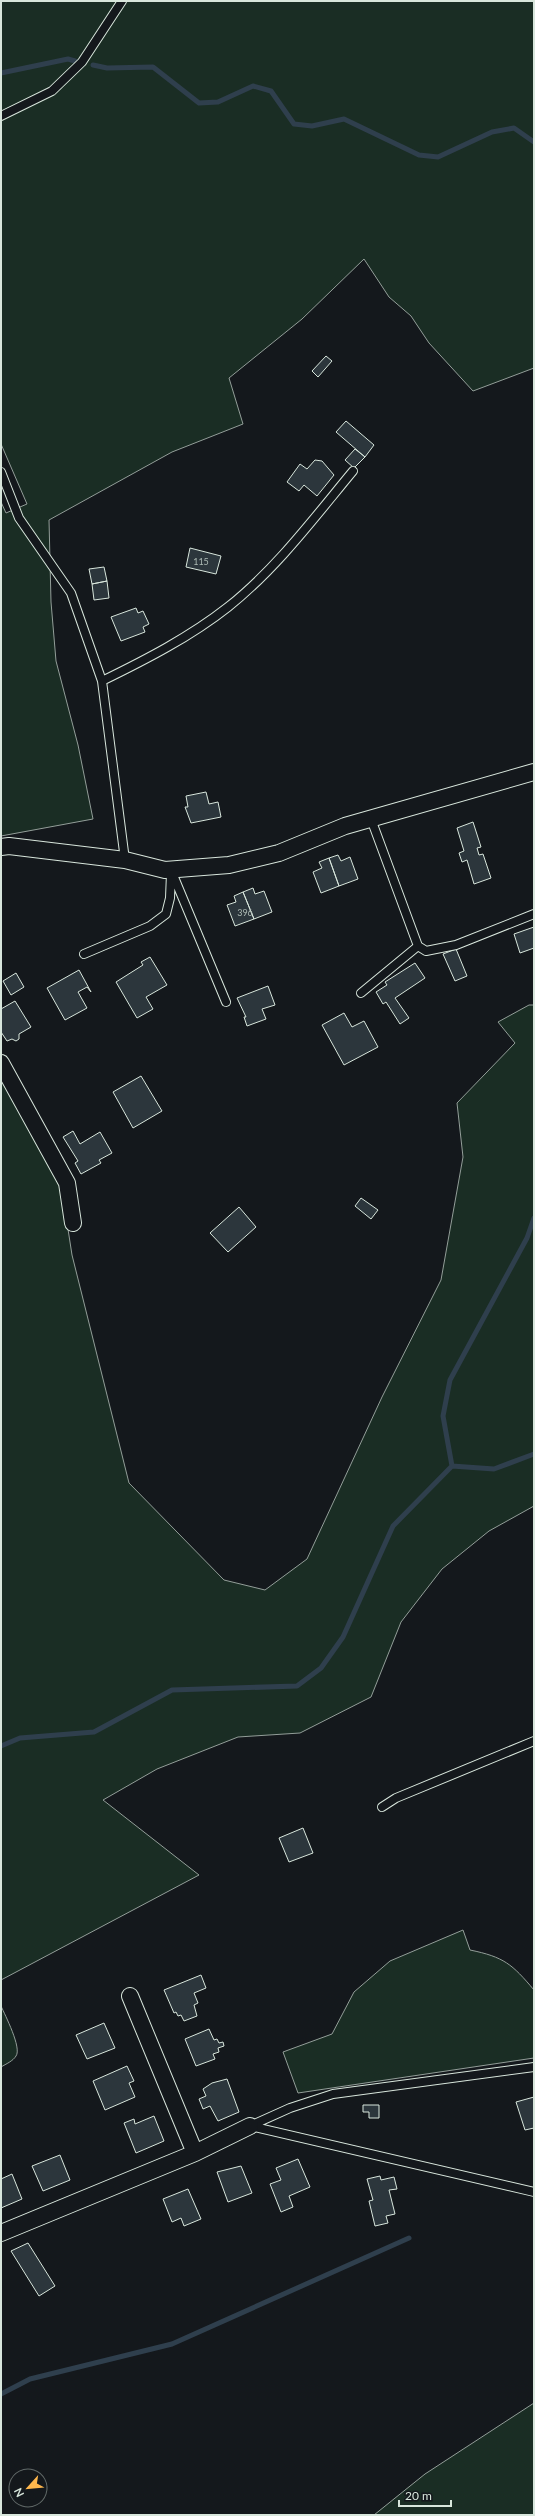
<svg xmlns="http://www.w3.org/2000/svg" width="535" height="2516" viewBox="0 0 535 2516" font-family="Lato,sans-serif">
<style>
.green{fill:#1a2d24;stroke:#939e99}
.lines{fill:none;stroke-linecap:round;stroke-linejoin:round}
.stream{stroke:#2f3f4d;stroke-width:5}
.building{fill:#2c363c;stroke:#d8e6dc}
.lane-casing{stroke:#d8e6dc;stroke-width:10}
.street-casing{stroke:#d8e6dc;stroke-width:18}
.lane{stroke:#14181c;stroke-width:8}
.street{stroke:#14181c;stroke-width:16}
.labels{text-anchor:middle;stroke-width:3;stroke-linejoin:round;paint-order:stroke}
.number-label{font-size:9px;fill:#adbab4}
</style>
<rect width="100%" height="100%" fill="#14181c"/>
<path class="green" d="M1,1H534V368L473,391L429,343L411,316L389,297L364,259L302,319L229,378L243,424L172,452L49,520L51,602L56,661L78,745L93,819L1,836V502L6,513L27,504L1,444Z
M529,1005H534V1506L489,1531L442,1569L401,1622L371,1697L300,1733L238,1737L157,1769L103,1800L199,1875L1,1980V1079L61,1184L72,1255L129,1483L224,1580L265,1590L307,1559L382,1397L441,1280L463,1157L457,1103L515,1043L498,1022Z
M463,1930L470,1950C504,1957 512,1964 534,1990V2058L298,2093L283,2052L332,2034L354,1992L390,1961Z
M1,2006C5,2015 22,2048 16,2056C13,2061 6,2064 1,2067Z
M534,2403V2515H374L425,2474Z"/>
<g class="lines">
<path class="stream" d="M93,65L107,68L153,67L199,103L218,102L253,86L271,91L294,124L312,126L344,119L419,155L438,157L492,132L514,128L534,142
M1,73L68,59L75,61
M452,1466L494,1469L534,1454
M1,1746L20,1738L94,1732L172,1690L297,1686L321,1668L343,1637L393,1526L452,1466L443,1416L450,1380L527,1238L534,1218
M1,2394L30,2379L172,2344L409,2238"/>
</g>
<path class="building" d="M326,356L332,361L318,377L312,371Z
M346,421L374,445L365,457L336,432Z
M355,449L365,457L354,468L345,460Z
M315,460L322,461L334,475L317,496L304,485L299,491L287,482L300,464L307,469Z
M190,548L221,556L216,574L186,567Z
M104,567L107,581L92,584L89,569Z
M107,581L109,598L94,600L92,584Z
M136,608L138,613L143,611L149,624L143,627L145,632L121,641L111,617Z
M206,792L209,804L218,802L221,817L191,823L185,807H188L186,796Z
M473,822L481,847L477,848L479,855L483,854L491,878L474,884L467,860L462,862L459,853L464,851L457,828Z
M338,855L341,861L350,857L358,879L339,886L329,858Z
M329,858L339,886L321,893L313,872L322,868L319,862Z
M253,888L255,894L264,891L272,912L254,919L243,892Z
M243,892L254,919L235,926L227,905L236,902L234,896Z
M534,927V948L520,953L514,934Z
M456,949L467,976L455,981L443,954Z
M150,957L167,985L146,997L153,1009L137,1018L116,982L143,965L141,962Z
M415,963L425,978L395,998L409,1018L400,1024L386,1002L383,1004L376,992L387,985L385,982Z
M79,970L91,992L87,987L78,992L87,1008L65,1020L47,988Z
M16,973L24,987L11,995L3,981Z
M268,986L275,1005L262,1009L266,1019L247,1026L244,1017H246L237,998Z
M15,1001L31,1027L19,1034V1039L16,1041L12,1039L7,1041L1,1032V1009Z
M344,1013L352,1027L364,1021L378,1047L344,1065L322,1025Z
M141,1076L162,1111L133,1128L113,1092Z
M73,1131L80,1144L100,1132L112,1153L99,1160L101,1163L81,1174L75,1163L78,1161L63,1137Z
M361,1198L378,1210L371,1219L355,1206Z
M239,1207L256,1227L228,1252L210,1233Z
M303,1828L313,1853L289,1862L279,1838Z
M201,1975L206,1988L194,1993L198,2003L194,2005L197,2016L184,2021L181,2015L178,2016L176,2012L174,2013L164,1990Z
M104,2023L115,2048L87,2059L76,2035Z
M209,2029L214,2040L217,2039L219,2043L223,2042L224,2046L218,2048L219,2052L213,2054L215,2059L196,2066L185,2039Z
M127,2066L134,2081L129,2083L135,2097L105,2110L93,2081Z
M227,2079L239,2112L218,2121L210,2106L203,2109L199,2099L206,2096L203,2089L212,2083Z
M534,2097V2128L525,2130L516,2102Z
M363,2105H379V2118H369V2112H363Z
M154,2116L164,2141L136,2153L124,2123L134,2119L135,2124Z
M60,2155L70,2180L43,2191L32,2166Z
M298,2159L310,2187L289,2196L293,2207L281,2212L270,2184L281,2180L276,2168Z
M241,2166L252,2193L228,2202L217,2172Z
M12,2174L22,2199L1,2208V2179Z
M380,2176L381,2180L394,2177L397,2189L389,2190L395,2214L386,2216L388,2223L375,2226L369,2201L373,2200L367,2179Z
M188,2189L201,2219L184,2226L181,2218L172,2222L163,2199Z
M28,2243L55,2286L39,2296L11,2251Z"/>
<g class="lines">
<defs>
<path id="lane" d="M1,116L52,91L82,62L122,1
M1,472L19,518L71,593L102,681L125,860
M102,681C145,660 190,637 228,607C276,569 314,518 353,471
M371,819L418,946L426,951L456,945L534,914
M171,870L226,1002
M84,954L150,926L166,914L170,898L171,873
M361,993L418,946
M382,1807L396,1798L534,1741
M250,2126L290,2108L333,2094L534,2067
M250,2126L534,2192"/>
<path id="street" d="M1,847L9,846L125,860L165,870L229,865L279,853L345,826L534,772
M1,1063L67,1183L73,1223
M130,1996L195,2153
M1,2233L195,2153L250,2126"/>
</defs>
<use href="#lane" class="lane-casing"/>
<use href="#street" class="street-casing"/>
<use href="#lane" class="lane"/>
<use href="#street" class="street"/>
</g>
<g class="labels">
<g class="number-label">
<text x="201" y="565">115</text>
<text x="245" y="916">396</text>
</g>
</g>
<rect width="535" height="2516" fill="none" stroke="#d8e6dc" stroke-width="4"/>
<g transform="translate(28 2488) rotate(243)"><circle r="19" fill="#14181c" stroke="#626a69"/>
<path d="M0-3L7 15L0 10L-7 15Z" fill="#ffb74d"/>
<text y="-6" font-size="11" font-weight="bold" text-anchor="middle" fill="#d8e6dc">N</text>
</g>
<path d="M399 2500v6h52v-6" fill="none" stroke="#d8e6dc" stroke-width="2"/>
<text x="405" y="2500" font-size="12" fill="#d8e6dc" stroke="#14181c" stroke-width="3" paint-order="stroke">20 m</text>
</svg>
